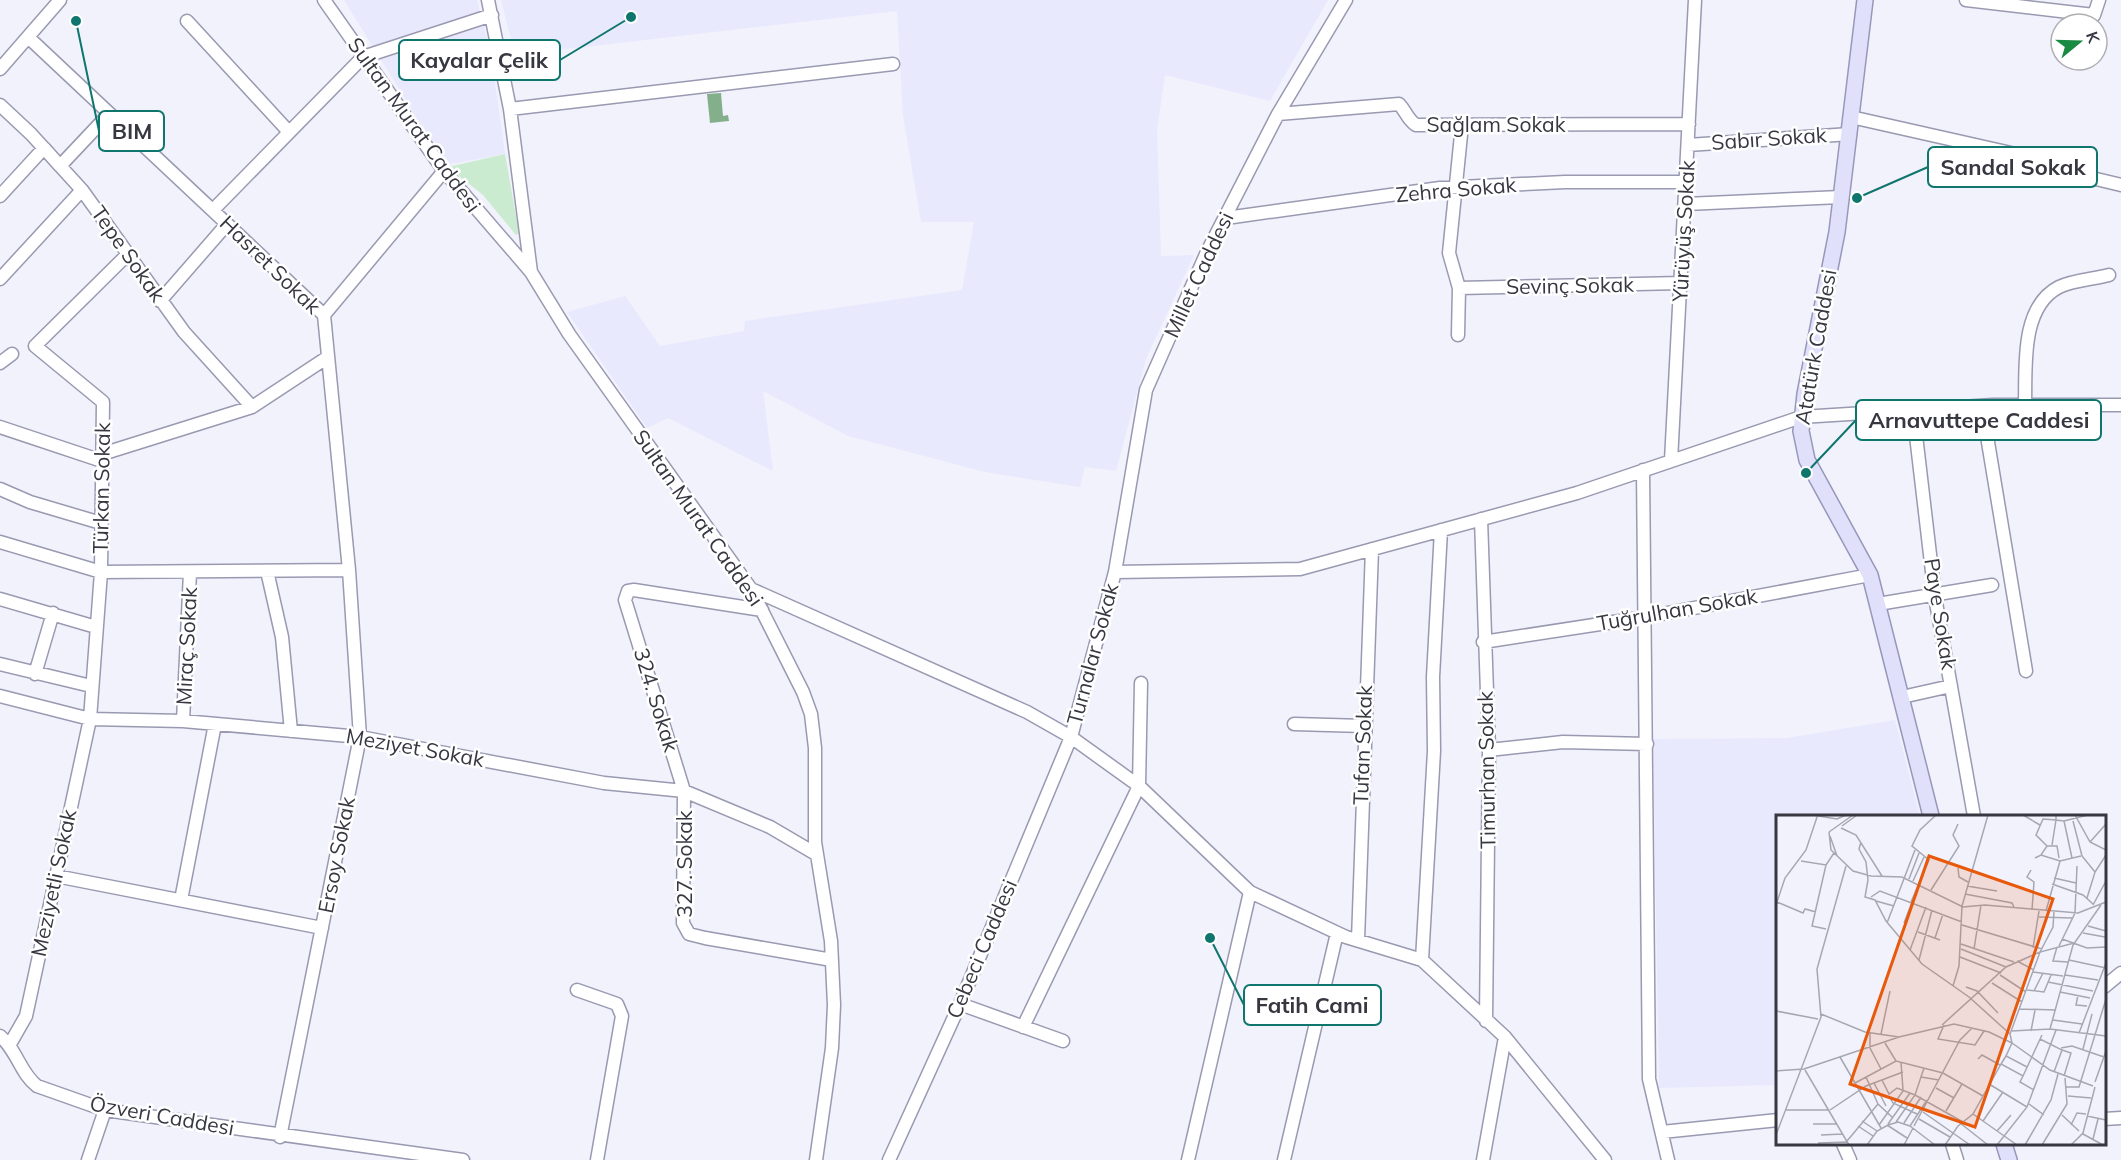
<svg xmlns="http://www.w3.org/2000/svg" width="2121" height="1160" viewBox="0 0 2121 1160" font-family="Mulish,sans-serif">
<style>
.built{fill:#e9e9fd}
.green{fill:#cbebd0}
.water{fill:#83b08b}
.lines{fill:none;stroke-linecap:round;stroke-linejoin:round}
.minor-casing{stroke:#9999b1;stroke-width:15}
.major-casing{stroke:#9798b9;stroke-width:18}
.minor{stroke:#fff;stroke-width:12}
.major{stroke:#e0e0fb;stroke-width:15}
.labels{text-anchor:middle;stroke-width:5;stroke-linejoin:round;paint-order:stroke}
.street-label{font-size:21px;fill:#373741;stroke:#fff}
.inset-road{fill:none;stroke:#a7a7b1;stroke-width:1.5}
.view{fill:#e8590c;fill-opacity:0.15;stroke:#e8590c;stroke-width:3}
.inset-edge{fill:none;stroke:#373741;stroke-width:3}
.leader{fill:none;stroke:#0f766e;stroke-width:2}
.callout-dot{fill:#0f766e;stroke:#fff;stroke-width:2}
.callout{fill:#fff;stroke:#0f766e;stroke-width:2}
.callout-label{font-size:22px;text-anchor:middle;font-weight:bold;fill:#373741}
</style>
<rect width="100%" height="100%" fill="#f1f2fc"/>
<path class="built" d="M344,0H477L491,54L505,154L446,165Z
M501,0H1328L1270,101L1165,75L1157,130L1161,256L1194,255L1146,359L1116,471L1085,467L1080,487L985,472L848,436L763,391L773,471L668,418L647,428L567,312L625,296L660,346L744,331L745,321L962,290L974,222H921L903,116L897,11L515,55Z
M1895,720L1920,816H1778L1777,1085L1659,1088L1653,739L1787,738Z"/>
<path class="green" d="M505,154L519,233L516,235L483,195L448,167Z"/>
<path class="water" d="M721,93L723,116L728,115L729,121L710,123L707,94Z"/>
<g class="lines">
<defs>
<path id="minor" d="M324,0L444,171L531,272L569,334L751,589L803,692L811,714L815,748V842L831,941L834,1005L832,1048L816,1160
M488,0L510,109L531,272
M1966,0L2094,15L2099,0
M187,21L289,132
M28,37L324,315L349,570L360,737L280,1137
M0,69L60,0
M0,105L31,134L82,190L184,332L252,407
M510,109L893,64
M1278,114L1399,104C1406,111 1407,119 1416,125L1689,124
M1851,117L2020,155L2071,173L2121,185
M1688,145L1850,134
M0,196L44,148L60,166L109,114
M1686,204L1841,197
M213,210L363,57L492,15
M1226,218L1440,188L1565,182H1687
M0,279L82,190
M1459,288L1681,283
M160,301L227,224
M324,315L444,171
M1458,335L1459,288L1449,253L1462,125
M0,363L12,354
M2025,405C2026,368 2020,307 2059,287C2073,280 2094,279 2109,275
M1982,406L2026,671
M1913,410L1935,597L1974,816
M0,427L102,461
M102,454L252,407L328,357
M1671,461L1695,0
M1643,470L1649,1079L1668,1160
M0,489L30,502L101,523
M1481,519L1489,750L1486,1021
M0,542L101,572L349,570
M267,571L282,637L291,731
M1115,572L1300,569L1577,493L1801,417L1993,405H2121
M751,589L1027,712L1071,737L1139,786L1250,892L1346,937L1422,960L1505,1037L1605,1160
M0,599L96,627
M1878,604L1992,585
M762,610L634,590L628,591L625,600L684,791L683,923L689,934L705,938L832,960
M1483,642L1646,617L1870,575
M0,664L91,686
M35,674L53,613
M0,696L90,719L183,721L360,737L604,783L684,791L770,827L816,854
M1902,697L1951,686
M183,721L190,572
M1294,724L1364,726
M1489,750L1563,742L1647,744
M56,876L322,928
M181,900L215,724
M1358,940L1372,549
M1422,960L1434,751L1433,677L1441,530
M2104,987L2121,973
M577,990L617,1004L622,1016L597,1160
M960,1004L1063,1041
M1023,1027L1139,786L1141,683
M0,1036C17,1050 20,1073 37,1086L105,1110L463,1160
M10,1044L26,1016L90,719L101,572L103,402L35,346L127,255
M2104,1119L2121,1118
M1662,1132L1778,1120
M1843,1144L1850,1160
M1952,1144L1957,1160
M88,1160L105,1110
M889,1160L960,1004L1071,737L1115,572L1146,390L1207,252L1278,114L1346,0
M1188,1160L1250,892
M1284,1160L1337,933
M1483,1160L1505,1037"/>
<path id="major" d="M1865,0L1837,232L1805,394L1801,431L1807,460L1870,575L1931,816
M2004,1144L2009,1160"/>
</defs>
<use href="#minor" class="minor-casing"/>
<use href="#major" class="major-casing"/>
<use href="#minor" class="minor"/>
<use href="#major" class="major"/>
</g>
<g class="labels">
<g class="street-label">
<text transform="translate(414 125) rotate(54)" y="7">Sultan Murat Caddesi</text>
<text x="1496" y="132">Sağlam Sokak</text>
<text transform="translate(1769 139) rotate(-4)" y="7">Sabır Sokak</text>
<text transform="translate(1456 190) rotate(-5)" y="7">Zehra Sokak</text>
<text transform="translate(1684 231) rotate(-87)" y="7">Yürüyüş Sokak</text>
<text transform="translate(128 254) rotate(55)" y="7">Tepe Sokak</text>
<text transform="translate(270 265) rotate(44)" y="7">Hasret Sokak</text>
<text transform="translate(1199 275) rotate(-65)" y="7">Millet Caddesi</text>
<text transform="translate(1570 286) rotate(-1)" y="7">Sevinç Sokak</text>
<text transform="translate(1816 347) rotate(-80)" y="7">Atatürk Caddesi</text>
<text transform="translate(102 488) rotate(-89)" y="7">Türkan Sokak</text>
<text transform="translate(698 518) rotate(55)" y="7">Sultan Murat Caddesi</text>
<text transform="translate(1677 610) rotate(-10)" y="7">Tuğrulhan Sokak</text>
<text transform="translate(1940 614) rotate(81)" y="7">Paye Sokak</text>
<text transform="translate(187 646) rotate(-87)" y="7">Miraç Sokak</text>
<text transform="translate(1093 654) rotate(-75)" y="7">Turnalar Sokak</text>
<text transform="translate(656 700) rotate(73)" y="7">324. Sokak</text>
<text transform="translate(1363 745) rotate(-88)" y="7">Tufan Sokak</text>
<text transform="translate(415 748) rotate(10)" y="7">Meziyet Sokak</text>
<text transform="translate(1487 770) rotate(-91)" y="7">Timurhan Sokak</text>
<text transform="translate(337 855) rotate(-79)" y="7">Ersoy Sokak</text>
<text transform="translate(685 864) rotate(-90)" y="7">327. Sokak</text>
<text transform="translate(54 883) rotate(-78)" y="7">Meziyetli Sokak</text>
<text transform="translate(982 949) rotate(-67)" y="7">Cebeci Caddesi</text>
<text transform="translate(162 1116) rotate(10)" y="7">Özveri Caddesi</text>
</g>
</g>
<g transform="translate(1776 815)">
<rect width="330" height="330" fill="#f1f2fc"/>
<path class="inset-road" d="M36,0L61,4L70,0M247,0L264,10M280,0V5L288,6L312,0M299,0L314,27L330,35M288,6L296,43M297,6L306,41L319,57M66,11L81,0M65,13L80,20L106,61M53,17L77,0M53,17L55,35L77,56L95,61L126,62L187,92L209,90L302,98L330,87M54,21L61,41M85,27L83,34L90,47L92,65L89,82L99,85L110,106L146,149L193,182L234,219M314,27L330,9M271,31L260,20L267,4L280,5L276,30M265,40L271,31H281L283,43M259,43L265,40L284,46L305,41M25,46L50,50L58,38M182,53L183,62L192,67M255,55L251,62L258,67L256,95M278,63L300,68M133,64L143,38M137,66L148,42M276,69L307,80L317,89M191,71L221,76M155,75L183,31L177,20L182,9M189,79L236,88L238,92M95,82L104,76L186,107M311,83L319,57L330,40M100,86L118,91M1,87L27,98L29,94L40,97M135,87L153,45L136,31L144,15L160,0M0,90L9,63L30,35L41,2M317,90L330,66M270,96L284,46M263,102L296,103M111,108L139,35M128,108L136,87M186,110L266,134M312,111L330,116M50,114L36,111L50,50M142,117L164,125M307,118L329,122M159,123L167,99M286,124L311,133L330,132M185,129L238,147M283,131L299,98L301,51M281,132L277,146L292,147M257,133L263,96M185,134L230,152M198,134L205,90M134,135L150,92M184,142L225,158M143,145L156,95M293,145L330,153M241,146L258,155M257,157L287,161M224,160L250,177M289,160L322,165M272,167L317,176M216,168L246,187M177,171L183,151L186,91L212,0M190,172L201,176L222,198M251,175L268,177L275,160M258,176L267,158M284,177L314,183M302,180L300,190L311,191M243,194L280,195M0,196L42,204M45,199L89,217L123,222M277,205L306,209M166,210L230,152L264,137L277,112L278,96M168,210L162,224L199,230L208,216M274,214L297,130L325,90M236,216L274,214L330,221M255,216L259,195M94,217V233L105,254M303,218L330,148M105,219L114,176M234,219L264,137L298,128M234,219L236,228L230,241L251,252M264,224L286,235L278,257M109,228L120,246M236,228L274,255L317,271M285,233L296,231L328,242M307,234L316,199M286,235L295,238L288,261M230,241L225,249L247,261L266,220M64,242L105,313M202,244L206,240L224,250M125,247L127,275M29,255L73,330M0,256L28,254L123,222L178,209L213,217L236,228M247,261L244,267L258,275M90,262L102,289L116,302M145,262L163,265M106,265L113,279L121,273L139,280L187,307M319,267L330,236M79,268L120,246L167,258L207,281M98,268L110,291M213,269L251,292M290,272H303L330,184M160,273L178,283M113,281L117,288L141,299M292,281L315,283M253,289L268,300M10,295H53M54,295L90,271L127,257M170,296L186,269M147,297L194,330M197,299L241,330M286,300L303,316M311,301L330,305M143,304L174,322M86,306L101,316M207,306L227,277M120,307L139,280L148,253M128,308L145,282M184,308L212,330M37,309H61M112,309L134,278M103,310L127,276M111,310L131,323M295,310L301,298L310,299M82,311L97,321M134,311L159,330M138,311L184,225L196,213M221,316L235,300M307,319L327,330M0,320L45,202L41,154L70,51M45,320L67,319M317,324L322,304M71,326L102,289M42,328L72,327M91,330L101,316L112,310L122,307L134,311L151,285M128,330L137,313M169,330L182,311L197,299L225,249M221,330L251,292L280,215M249,330L275,285L282,259M266,330L291,289L289,263M295,330L307,318L319,272"/>
<path class="view" d="M153,41L277,84L199,312L74,269Z"/>
<rect width="330" height="330" class="inset-edge"/>
</g>
<path class="leader" d="M631 17L560 60M76 21L99 131M1857 198L1928 167M1806 473L1856 420M1210 938L1244 1005"/>
<g class="callout-dot">
<circle cx="631" cy="17" r="6"/>
<circle cx="76" cy="21" r="6"/>
<circle cx="1857" cy="198" r="6"/>
<circle cx="1806" cy="473" r="6"/>
<circle cx="1210" cy="938" r="6"/>
</g>
<g class="callout">
<rect x="399" y="40" width="161" height="40" rx="6"/>
<rect x="99" y="111" width="65" height="40" rx="6"/>
<rect x="1928" y="147" width="169" height="40" rx="6"/>
<rect x="1856" y="400" width="245" height="40" rx="6"/>
<rect x="1244" y="985" width="137" height="40" rx="6"/>
</g>
<g class="callout-label">
<text x="479" y="68">Kayalar Çelik</text>
<text x="132" y="139">BIM</text>
<text x="2013" y="175">Sandal Sokak</text>
<text x="1979" y="428">Arnavuttepe Caddesi</text>
<text x="1312" y="1013">Fatih Cami</text>
</g>
<g transform="translate(2079 42) rotate(71)"><circle r="28" fill="#ffffff" stroke="#afafb3" stroke-width="1.5"/>
<path d="M0-4.5L10 22L0 15L-10 22Z" fill="#198a42"/>
<text y="-9" font-size="16" font-weight="bold" text-anchor="middle" fill="#373741">K</text>
</g>
</svg>
